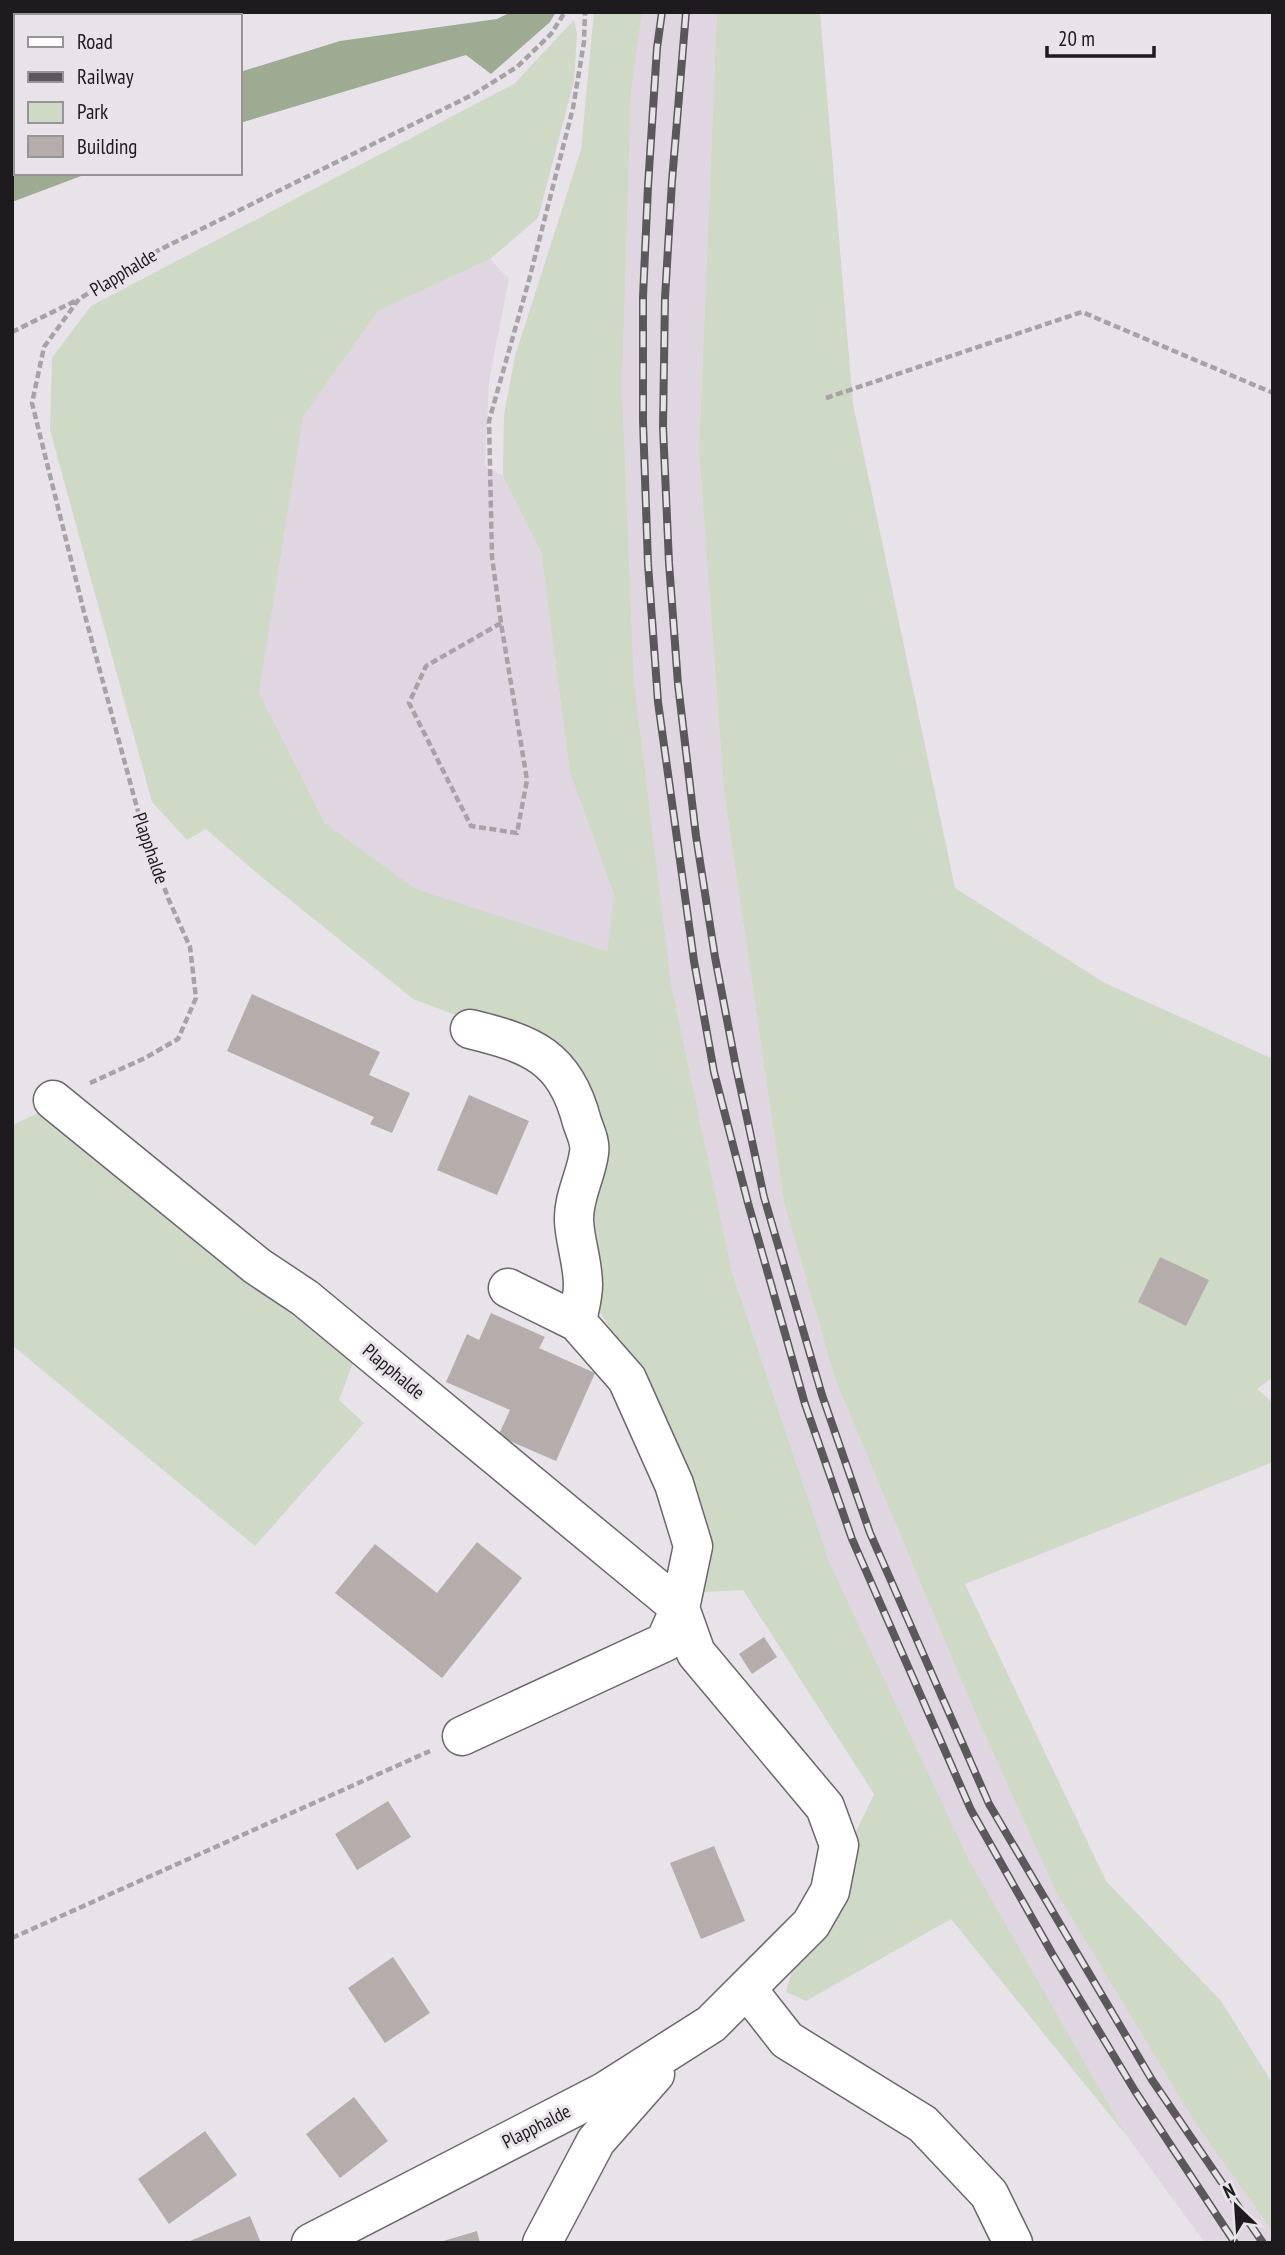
<svg xmlns="http://www.w3.org/2000/svg" width="1285" height="2255" viewBox="0 0 1285 2255" font-family="'PT Sans Narrow',sans-serif">
<style>
.built{fill:#e0d6e2}
.green{fill:#ced9c6}
.forest{fill:#9cab91}
.building{fill:#b4adac}
.lines{fill:none;stroke-linecap:round;stroke-linejoin:round}
.minor-casing{stroke:#6b676c;stroke-width:41}
.path{stroke:#a6a2a6;stroke-width:4.5;stroke-dasharray:7 3.5;stroke-linecap:butt}
.minor{stroke:#fff;stroke-width:38}
.rail-casing{stroke:#5b585c;stroke-width:8}
.rail{stroke:#e8e3e9;stroke-width:5;stroke-dasharray:16;stroke-linecap:butt}
.labels{text-anchor:middle;stroke-width:6;stroke-linejoin:round;paint-order:stroke}
.street-label{font-size:19px;fill:#1d1b1d;stroke:#e8e3e9}
</style>
<rect width="100%" height="100%" fill="#e8e3e9"/>
<path class="built" d="M642,12H717L699,451L724,791L784,1202L835,1379L975,1713L1056,1892L1195,2123L1273,2232V2243H1205L1126,2135L969,1860L829,1561L732,1272L671,983L634,680L622,387L631,94Z
M490,259L509,279L489,381L485,466L503,476L541,552L570,773L614,895L607,951L416,889L325,823L259,693L303,417L378,311Z"/>
<path class="green" d="M594,12H642L631,94L622,387L634,680L671,983L732,1272L829,1561L969,1860L1126,2135L951,1919L806,2001L786,1992L792,1971L848,1899L851,1842L874,1794L743,1590L703,1592L658,1407L600,1312L582,1225L602,1119L567,1057L413,999L258,874L206,829L187,840L152,802L50,430L52,358L91,306L514,84L574,20L577,34L574,81L538,218L490,259L378,311L303,417L259,693L325,823L416,889L607,951L614,895L570,773L541,552L503,476L504,415L515,356L581,150Z
M717,12H820L853,404L955,888L1105,983L1273,1059V1377L1257,1389L1273,1403V1462L965,1584L1106,1881L1221,2001L1273,2084V2232L1195,2123L1056,1892L975,1713L835,1379L784,1202L724,791L699,451Z
M48,1109L354,1360L339,1400L364,1423L255,1546L12,1345V1125Z"/>
<path class="forest" d="M511,12H556L550,22L491,74L466,55L240,123V72L340,41L497,19Z
M16,141V173H89L12,202V142Z"/>
<path class="building" d="M252,994L380,1052L369,1075L410,1093L392,1133L370,1124L374,1117L227,1051Z
M469,1095L529,1121L497,1195L437,1170Z
M1160,1257L1209,1280L1186,1326L1138,1302Z
M491,1313L545,1337L539,1348L595,1373L556,1461L498,1436L510,1410L446,1382L467,1334L479,1340Z
M477,1542L522,1578L442,1678L335,1593L375,1544L437,1593Z
M764,1637L777,1657L752,1674L739,1654Z
M388,1801L411,1837L357,1870L335,1834Z
M714,1846L745,1921L701,1939L670,1863Z
M393,1957L430,2013L385,2043L348,1988Z
M354,2097L388,2141L340,2178L306,2134Z
M205,2131L237,2175L169,2224L138,2179Z
M250,2216L261,2243H185Z
M477,2231L480,2243H440V2242Z"/>
<g class="lines">
<defs>
<path id="minor" d="M470,1029C531,1044 565,1056 582,1122C585,1131 591,1143 589,1153C586,1176 573,1197 574,1221C575,1242 583,1263 583,1285C583,1297 579,1310 577,1322
M53,1100L257,1266L305,1298L680,1608L696,1653L825,1807L839,1845L830,1891L811,1924L711,2024L604,2092L311,2243
M462,1736L665,1642L680,1608L693,1546L674,1484L627,1379L577,1322L508,1288
M747,1989L787,2040L923,2124L989,2194L1013,2243
M542,2243L596,2141L655,2074"/>
</defs>
<use href="#minor" class="minor-casing"/>
<path class="path" d="M12,332L77,300
M826,398L1082,312L1273,393
M501,623L426,666L409,703L471,826L517,833L527,780L501,623L492,557L489,421L529,280L573,108L584,42L585,12
M90,1083L145,1058L178,1039L196,998L190,947L168,898L139,815L84,612L32,403L44,347L79,299L153,253L474,94L517,67L551,34L565,12
M12,1938L430,1751"/>
<use href="#minor" class="minor"/>
<defs>
<path id="rail" d="M662,12L657,48L648,186L643,297V421L648,564L658,702L694,961L714,1072L748,1203L805,1404L852,1539L971,1810L1053,1955L1135,2091L1235,2243
M686,12L672,181L665,298L663,427L669,563L678,684L696,836L715,957L736,1067L764,1197L822,1395L870,1533L989,1804L1152,2080L1263,2243"/>
</defs>
<use href="#rail" class="rail-casing"/>
<use href="#rail" class="rail"/>
</g>
<g class="labels">
<g class="street-label">
<text transform="translate(123 272) rotate(-31)" y="7">Plapphalde</text>
<text transform="translate(151 848) rotate(71)" y="7">Plapphalde</text>
<text transform="translate(394 1371) rotate(40)" y="7">Plapphalde</text>
<text transform="translate(536 2126) rotate(-27)" y="7">Plapphalde</text>
</g>
</g>
<rect width="1285" height="2255" fill="none" stroke="#1d1b1d" stroke-width="28"/>
<rect x="14" y="14" width="228" height="161" fill="#e8e3e9" stroke="#979397" stroke-width="2"/>
<rect x="28" y="37" width="35" height="10" fill="#ffffff" stroke="#979397" stroke-width="2"/>
<text x="77" y="49" font-size="21" fill="#1d1b1d">Road</text>
<rect x="28" y="72" width="35" height="10" fill="#5b585c" stroke="#979397" stroke-width="2"/>
<text x="77" y="84" font-size="21" fill="#1d1b1d">Railway</text>
<rect x="28" y="102" width="35" height="21" fill="#ced9c6" stroke="#979397" stroke-width="2"/>
<text x="77" y="119" font-size="21" fill="#1d1b1d">Park</text>
<rect x="28" y="136" width="35" height="21" fill="#b4adac" stroke="#979397" stroke-width="2"/>
<text x="77" y="154" font-size="21" fill="#1d1b1d">Building</text>
<g transform="translate(1236 2206) rotate(335)" stroke="#e8e3e9" stroke-width="5" paint-order="stroke">
<path d="M0-5L12 26L0 18L-12 26Z" fill="#1d1b1d"/>
<text y="-10" font-size="19" font-weight="bold" text-anchor="middle" fill="#1d1b1d">N</text>
</g>
<path d="M1047 46v10h107v-10" fill="none" stroke="#1d1b1d" stroke-width="3.5"/>
<text x="1058" y="46" font-size="21" fill="#1d1b1d" stroke="#e8e3e9" stroke-width="5" paint-order="stroke">20 m</text>
</svg>
